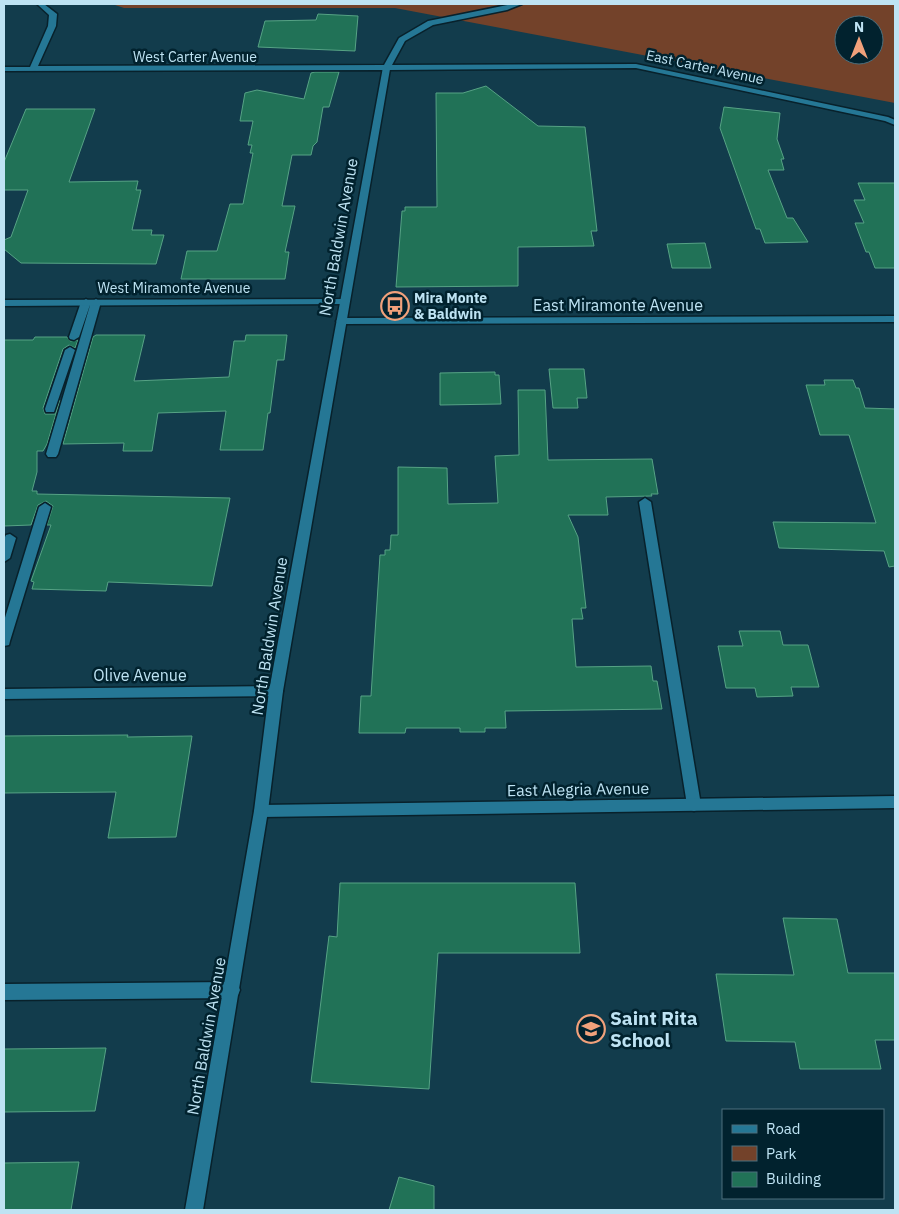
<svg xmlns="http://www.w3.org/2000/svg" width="899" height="1214" viewBox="0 0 899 1214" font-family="'IBM Plex Sans',sans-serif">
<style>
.green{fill:#73422a;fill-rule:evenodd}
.building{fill:#217257;stroke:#56a385}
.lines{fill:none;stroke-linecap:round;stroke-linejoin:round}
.lane-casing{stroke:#08212b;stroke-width:3}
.street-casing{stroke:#08212b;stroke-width:3}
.secondary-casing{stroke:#08212b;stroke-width:3}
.lane{fill:#257795;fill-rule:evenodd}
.street{fill:#257795;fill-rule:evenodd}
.secondary{fill:#257795;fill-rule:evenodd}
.labels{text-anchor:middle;stroke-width:5;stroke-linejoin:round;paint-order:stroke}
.far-street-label{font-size:14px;fill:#bee3f3;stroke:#01222e}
.far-poi-label{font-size:14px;font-weight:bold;fill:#bee3f3;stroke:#01222e;text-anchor:start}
.street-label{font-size:16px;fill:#bee3f3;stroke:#01222e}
.near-poi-label{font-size:19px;font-weight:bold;fill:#bee3f3;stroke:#01222e;text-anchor:start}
</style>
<rect width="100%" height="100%" fill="#123c4c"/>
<path class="green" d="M112,4H895V103L395,8H124ZM844,25H874V55H844Z"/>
<path class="building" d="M318,14L358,16L355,51L258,47L265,21L316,20Z
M315,72H339L329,107H323L317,142L313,146L311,155H292L282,206H295L285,252H289L285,279H181L187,251H217L230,204H243L253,153H250L252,145H248L253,121H240L245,93L257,90L304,99L311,73Z
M486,86L538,126L585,127L597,231H591L594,246L518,247V286L396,287L402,211H405V207H437L436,93H463Z
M724,107L780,113L777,139L784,159H781L784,170H768L787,218H793L808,242L765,243L760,229H756L720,128Z
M26,109H95L69,182L138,181L136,190H141L132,230H152L151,235H164L156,264L21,263L4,249V240L11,237L28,190H4V162Z
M858,183H895V268H875L869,252H866L855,223H864L854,200H865Z
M705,243L711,268H672L667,244Z
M96,335H145L134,381L229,377L234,341H245L246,335H287L284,360H277L270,413H268L263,450H220L226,411L158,413L152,451H123L124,443L63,444L93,337Z
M35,337H67L70,341L78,340L75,348L69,345L63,349L43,408L45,414H55L60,400L47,444L43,451H37V472L32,491H37V494L230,498L212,586L108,582L106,591L32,589L34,582L31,581L51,525H47L53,506L46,501L38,505L31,525L4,526V340H33Z
M549,369H584L587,398H577L578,408H553Z
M495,372V375H499L501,404L440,405V373Z
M824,380H853L856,388H859L865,408L895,409V566L889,567L884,551L779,548L773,522L876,523L849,435H820L806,385H825Z
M518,390H545L548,460L652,459L658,494H651L652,496L606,497L608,515H568L578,537L586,608H581L583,619H572L576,667L651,666L653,681H657L662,709L505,711L506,728H485V732H460V728H406L405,733H359L361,696H371L380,555H385V550H390L391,535H398V467L447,468L448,504L498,503L495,456L519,455Z
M739,631H780L783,645H808L819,687H791L793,696L757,697L755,688H726L718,646H743Z
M128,735L127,737L192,736L176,837L108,838L116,792L4,793V736Z
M340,883H575L580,953H438L429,1089L311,1082L329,936L337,937Z
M783,918L837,919L848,973H895V1040H875L881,1069H800L795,1042L726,1041L716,974L794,975Z
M106,1048L95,1111L4,1112V1049Z
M79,1162L71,1210H4V1163Z
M399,1177L434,1186V1210H389Z"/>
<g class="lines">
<defs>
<path id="lane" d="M86,299L91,302L79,337L74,340L70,339L69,337L81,302Z
M96,299L101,302L58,454L56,457H48L46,454L91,302Z
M70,347L75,350L55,409L54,412H46L45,409L65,350Z
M645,498L651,502L701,805L699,809L694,811L689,809L687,805L639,502Z
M45,503L51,507L10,641L9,645L4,646V621L39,507Z
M10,534L16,538L10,558L4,562V539L6,535Z"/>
<path id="street" d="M37,4H44L57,14L56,26L38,66L384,65L399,38L428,21L512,4H522L507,10L433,25L405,41L392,65L636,64L888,117L895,120V125L885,121L636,68L390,70L386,71L382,70L4,71V67H30L48,26L49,15Z
M344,299L349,302L347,304L4,306V300Z
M895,316V322L341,324L336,321L341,318Z
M276,686L281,687L283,691L281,695L276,696L4,699V689Z
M895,796V808L261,817L256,815L254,811L256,807L261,805Z
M232,982L238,985L240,990L238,995L232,998L4,1000V984Z"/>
<path id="secondary" d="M383,67L390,69L283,691L268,811L203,1210H185L254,811L269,691Z"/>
</defs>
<use href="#lane" class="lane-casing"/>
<use href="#street" class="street-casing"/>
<use href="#secondary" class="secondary-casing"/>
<use href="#lane" class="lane"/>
<use href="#street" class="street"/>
<use href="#secondary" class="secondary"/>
</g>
<defs>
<symbol id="bus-ring" viewBox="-11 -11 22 22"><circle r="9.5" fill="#01222e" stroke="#f1a17b" stroke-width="1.5"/><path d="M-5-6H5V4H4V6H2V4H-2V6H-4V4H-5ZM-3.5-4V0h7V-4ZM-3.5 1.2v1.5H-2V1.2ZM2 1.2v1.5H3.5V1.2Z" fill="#f1a17b"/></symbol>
<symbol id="school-ring" viewBox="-11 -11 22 22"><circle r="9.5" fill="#01222e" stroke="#f1a17b" stroke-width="1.5"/><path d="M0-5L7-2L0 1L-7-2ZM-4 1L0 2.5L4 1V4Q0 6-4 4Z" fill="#f1a17b"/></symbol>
</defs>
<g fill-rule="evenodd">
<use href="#bus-ring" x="379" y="290" width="32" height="32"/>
<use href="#school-ring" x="575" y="1013" width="32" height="32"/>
</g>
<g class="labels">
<g class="far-street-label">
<text x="195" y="62">West Carter Avenue</text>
<text transform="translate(705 67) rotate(12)" y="5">East Carter Avenue</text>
<text x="174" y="293">West Miramonte Avenue</text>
</g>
<g class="far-poi-label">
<text x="414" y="303">Mira Monte<tspan x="414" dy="16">&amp; Baldwin</tspan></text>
</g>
<g class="street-label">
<text transform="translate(338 237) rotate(-80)" y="6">North Baldwin Avenue</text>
<text x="618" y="311">East Miramonte Avenue</text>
<text transform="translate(269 636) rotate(-81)" y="6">North Baldwin Avenue</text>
<text x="140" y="681">Olive Avenue</text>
<text transform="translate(578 789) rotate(-1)" y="6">East Alegria Avenue</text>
<text transform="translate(206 1036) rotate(-80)" y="6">North Baldwin Avenue</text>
</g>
<g class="near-poi-label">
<text x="610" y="1025">Saint Rita<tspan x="610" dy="22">School</tspan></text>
</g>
</g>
<rect width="899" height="1214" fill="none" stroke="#bee3f3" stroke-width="10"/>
<rect x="722" y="1109" width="162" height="90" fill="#01222e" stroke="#4d6f7d"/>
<rect x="732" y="1125" width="25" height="8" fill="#257795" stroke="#4d6f7d"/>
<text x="766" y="1134" font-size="15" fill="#bee3f3">Road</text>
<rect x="732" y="1146" width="25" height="15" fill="#73422a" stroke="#4d6f7d"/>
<text x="766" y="1159" font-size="15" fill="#bee3f3">Park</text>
<rect x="732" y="1172" width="25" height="15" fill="#217257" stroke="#4d6f7d"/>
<text x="766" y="1184" font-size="15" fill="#bee3f3">Building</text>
<g transform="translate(859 40)"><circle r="24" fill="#01222e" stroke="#4d6f7d"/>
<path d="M0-4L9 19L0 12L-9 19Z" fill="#f1a17b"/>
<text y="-8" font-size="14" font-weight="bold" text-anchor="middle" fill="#bee3f3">N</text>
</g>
</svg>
